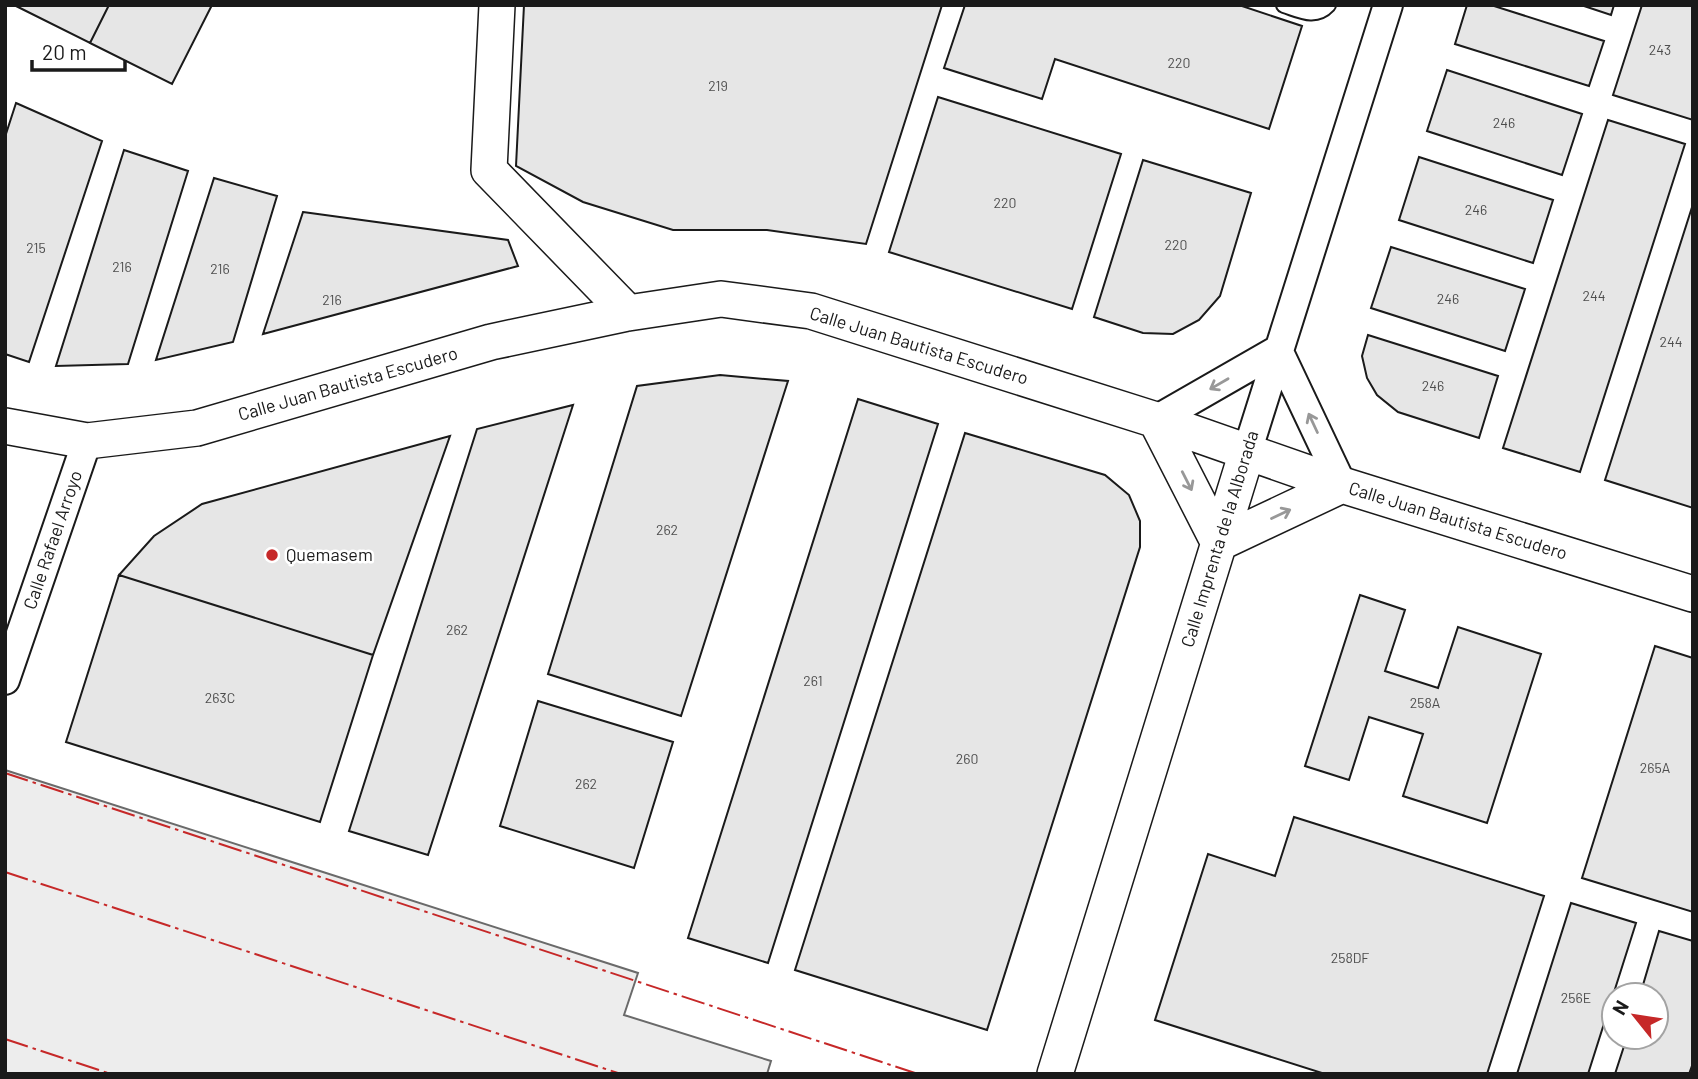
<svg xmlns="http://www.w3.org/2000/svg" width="1698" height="1079" viewBox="0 0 1698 1079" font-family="Barlow,sans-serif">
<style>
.built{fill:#ededed;stroke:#6a6a6a;stroke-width:2}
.building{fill:#e6e6e6;stroke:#1a1a1a;stroke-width:2}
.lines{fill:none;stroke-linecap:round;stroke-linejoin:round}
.service-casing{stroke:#1a1a1a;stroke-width:18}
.minor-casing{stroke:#1a1a1a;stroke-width:32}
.tertiary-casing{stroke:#1a1a1a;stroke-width:38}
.service{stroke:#fff;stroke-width:14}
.minor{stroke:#fff;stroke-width:28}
.tertiary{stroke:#fff;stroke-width:35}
.power{stroke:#c62828;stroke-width:2;stroke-dasharray:24 5 3.5 5;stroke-linecap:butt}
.oneway{stroke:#989898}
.poi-dot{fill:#c62828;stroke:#fff;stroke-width:2.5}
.labels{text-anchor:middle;stroke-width:5;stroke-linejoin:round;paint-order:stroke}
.number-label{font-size:14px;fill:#4d4d4d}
.street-label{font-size:18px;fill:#1a1a1a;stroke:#fff}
.poi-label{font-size:18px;fill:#1a1a1a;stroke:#fff;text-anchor:start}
</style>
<rect width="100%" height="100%" fill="#fff"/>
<path class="built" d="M5,770L638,973L624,1015L771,1061L767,1074H5Z"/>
<path class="building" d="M14,5H109L90,43Z
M109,5H212L172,84L90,43Z
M524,5H942L866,244L767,230H673L583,202L516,166Z
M965,5H1239L1302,26L1269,129L1055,59L1042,99L944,68Z
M1467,5H1491L1604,41L1589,86L1455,44Z
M1581,5H1614L1611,15Z
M1642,5H1693V120L1613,95Z
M1447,70L1582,114L1562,175L1427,131Z
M938,97L1121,154L1072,309L889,252Z
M16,103L102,141L29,362L5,354V137Z
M1608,120L1685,144L1580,472L1503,448Z
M124,150L188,171L128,364L56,366Z
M1419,157L1553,200L1533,263L1399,220Z
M1143,160L1251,193L1220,296L1199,320L1173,334L1143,333L1094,317Z
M214,178L277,196L233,342L156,360Z
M1693,204V508L1605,480Z
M303,212L508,240L518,266L263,334Z
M1391,247L1525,289L1505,351L1371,308Z
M1368,335L1498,376L1479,438L1398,412L1377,395L1367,378L1362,356Z
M720,375L788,381L681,716L548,674L637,386Z
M858,399L938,424L768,963L688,938Z
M573,405L428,855L349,831L477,429Z
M965,433L1105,475L1129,495L1140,521V547L987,1030L795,970Z
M450,436L373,655L119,575L154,536L202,504Z
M119,575L373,655L320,822L66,742Z
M1360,595L1405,610L1385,671L1438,688L1458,627L1541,654L1487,823L1403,796L1423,734L1369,717L1349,780L1305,766Z
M1655,646L1693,658V912L1582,878Z
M538,701L673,742L634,868L500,826Z
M1294,817L1544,896L1487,1074H1325L1155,1020L1208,854L1275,876Z
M1571,903L1636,923L1588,1074H1517Z
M1659,931L1693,941V1063L1689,1074H1615L1627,1037H1656V995H1640Z"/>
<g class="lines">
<defs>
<path id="service" d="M1284,5C1300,10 1315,19 1328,5"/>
<path id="minor" d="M1156,420L1278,350L1342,485
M1247,452L1388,5
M5,680L87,441"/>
<path id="tertiary" d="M497,5L489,170L628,313
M1156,420L1219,543L1342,485
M5,426L87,441L197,428L491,342L628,313L721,299L811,311L1156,420L1342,485L1693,594
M1055,1074L1247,452"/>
</defs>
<use href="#service" class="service-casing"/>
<use href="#minor" class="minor-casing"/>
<use href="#tertiary" class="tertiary-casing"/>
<use href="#service" class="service"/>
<use href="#minor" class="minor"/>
<use href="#tertiary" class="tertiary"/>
<path class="power" d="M5,773L918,1074
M5,872L621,1074
M5,1039L111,1074"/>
</g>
<defs><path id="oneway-shaft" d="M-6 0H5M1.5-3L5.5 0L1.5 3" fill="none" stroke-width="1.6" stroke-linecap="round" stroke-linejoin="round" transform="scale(1.75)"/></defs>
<g class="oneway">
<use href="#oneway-shaft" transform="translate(1219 384) rotate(150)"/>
<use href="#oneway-shaft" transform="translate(1313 423) rotate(-115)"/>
<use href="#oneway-shaft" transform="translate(1187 481) rotate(63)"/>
<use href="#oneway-shaft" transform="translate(1281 514) rotate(-25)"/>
</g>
<circle class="poi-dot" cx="272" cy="555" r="7"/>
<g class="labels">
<g class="number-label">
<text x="1660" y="55">243</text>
<text x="1179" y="68">220</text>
<text x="718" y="91">219</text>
<text x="1504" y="128">246</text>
<text x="1005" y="208">220</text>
<text x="1476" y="215">246</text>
<text x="1176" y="250">220</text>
<text x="36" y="253">215</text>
<text x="122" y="272">216</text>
<text x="220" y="274">216</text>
<text x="1594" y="301">244</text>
<text x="1448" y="304">246</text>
<text x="332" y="305">216</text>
<text x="1671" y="347">244</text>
<text x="1433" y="391">246</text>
<text x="667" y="535">262</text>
<text x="457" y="635">262</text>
<text x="813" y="686">261</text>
<text x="220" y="703">263C</text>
<text x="1425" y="708">258A</text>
<text x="967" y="764">260</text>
<text x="1655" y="773">265A</text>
<text x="586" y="789">262</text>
<text x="1350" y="963">258DF</text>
<text x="1576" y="1003">256E</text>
</g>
<g class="street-label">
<text transform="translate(919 346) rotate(17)" y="6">Calle Juan Bautista Escudero</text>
<text transform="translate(348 384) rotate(-16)" y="6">Calle Juan Bautista Escudero</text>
<text transform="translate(1458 521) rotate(17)" y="6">Calle Juan Bautista Escudero</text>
<text transform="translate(1220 539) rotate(-73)" y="6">Calle Imprenta de la Alborada</text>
<text transform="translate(53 540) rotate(-71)" y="6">Calle Rafael Arroyo</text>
</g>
<g class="poi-label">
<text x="286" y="561">Quemasem</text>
</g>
</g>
<rect width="1698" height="1079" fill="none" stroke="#1a1a1a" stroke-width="14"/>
<g transform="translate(1635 1016) rotate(300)"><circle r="33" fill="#ffffff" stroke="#a3a3a3" stroke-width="2"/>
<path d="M0-5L12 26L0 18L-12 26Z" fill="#c62828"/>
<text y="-10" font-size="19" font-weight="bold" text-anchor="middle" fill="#1a1a1a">N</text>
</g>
<path d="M32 60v10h93v-10" fill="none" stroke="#1a1a1a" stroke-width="3.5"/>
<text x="42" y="60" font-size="21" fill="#1a1a1a" stroke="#ffffff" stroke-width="5" paint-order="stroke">20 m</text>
</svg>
